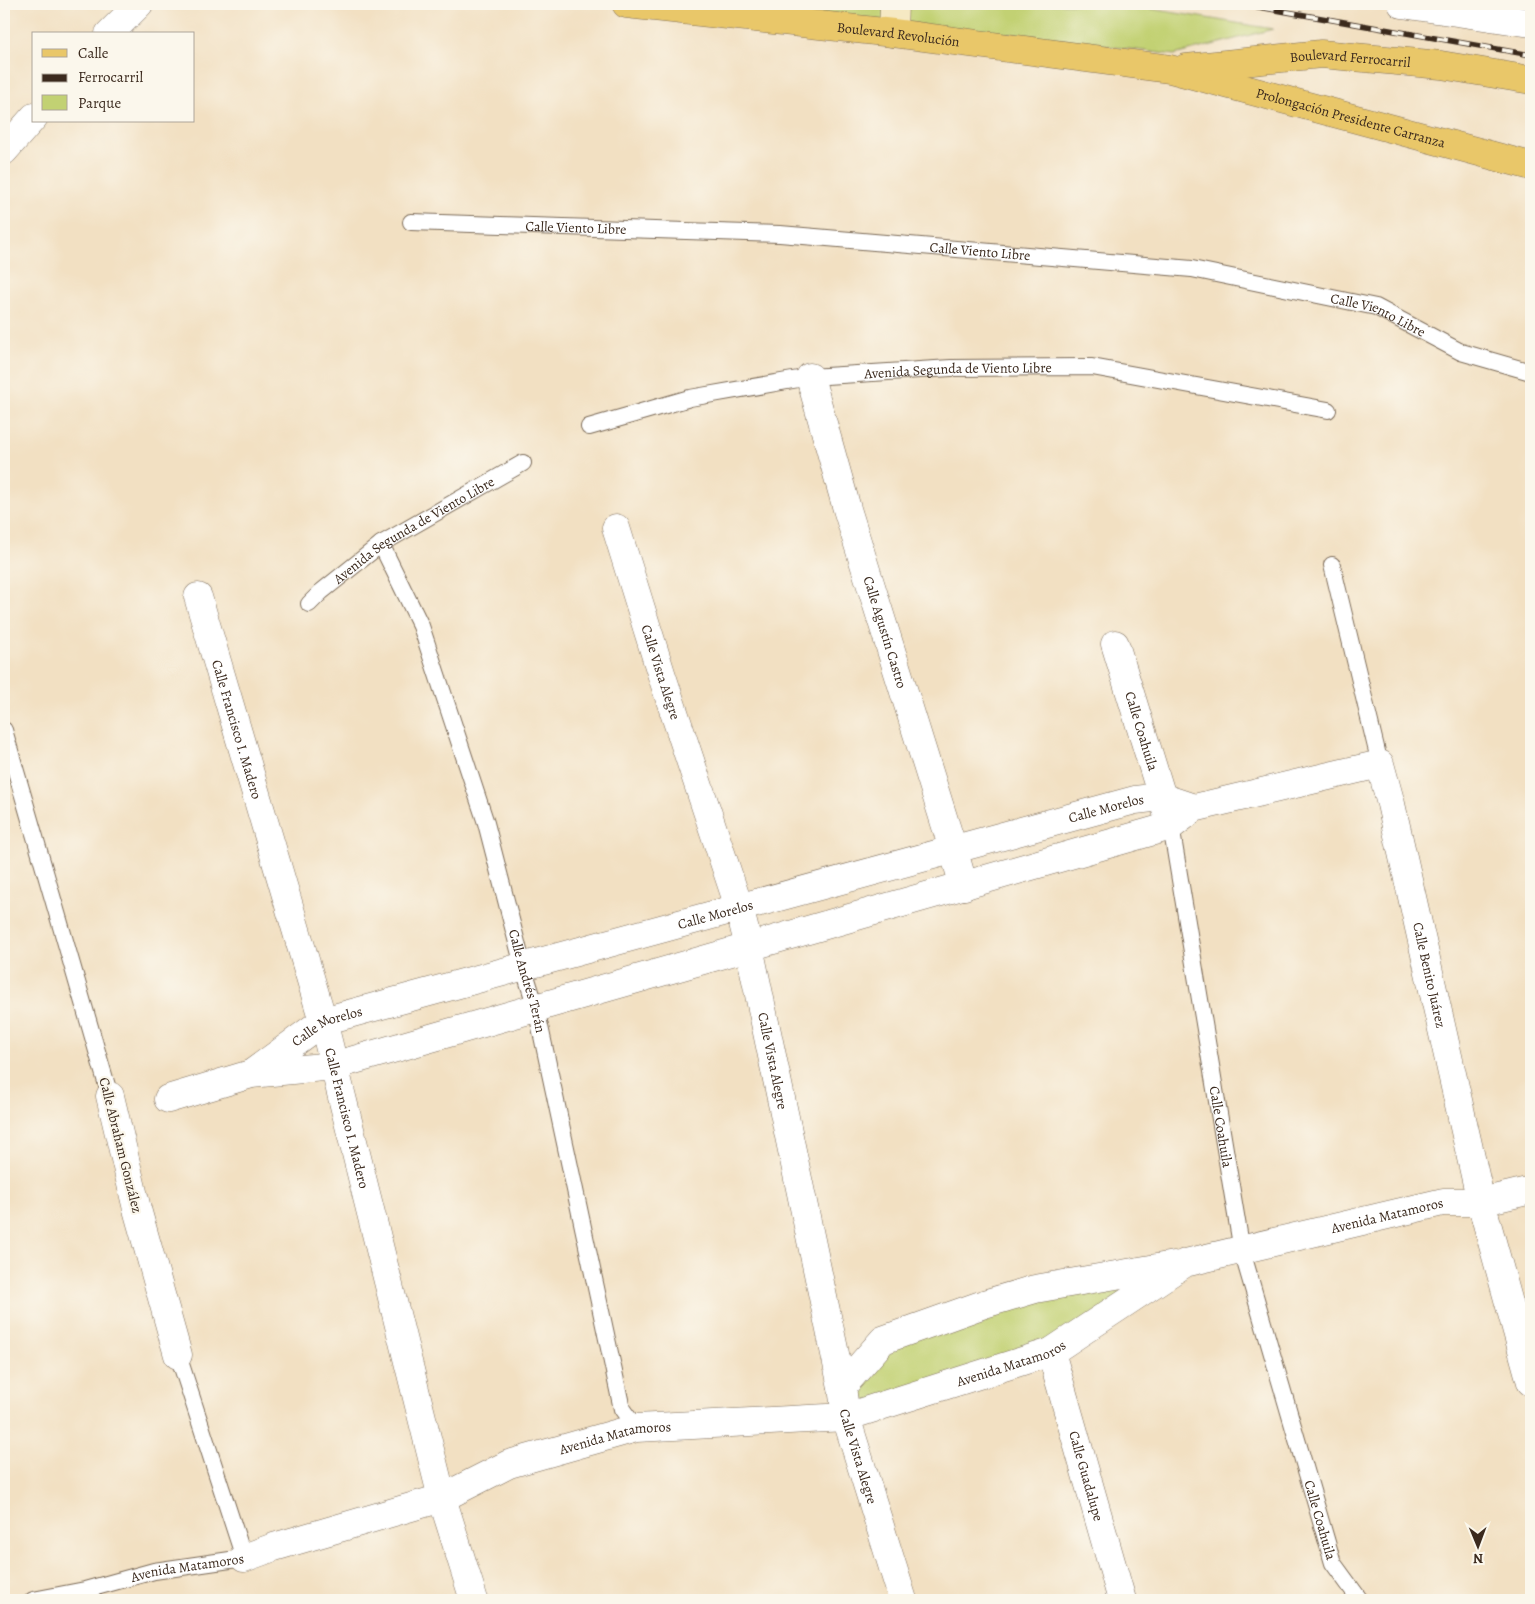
<svg xmlns="http://www.w3.org/2000/svg" width="1535" height="1604" viewBox="0 0 1535 1604" font-family="Alegreya,serif">
<style>
.green{fill:#c2d173;stroke:#7e7e48}
.lines{fill:none;stroke-linecap:round;stroke-linejoin:round}
.service-casing{stroke:#7b6a57;stroke-width:18}
.minor-casing{stroke:#7b6a57;stroke-width:29}
.secondary-casing{stroke:#7b6a57;stroke-width:29}
.primary-casing{stroke:#7b6a57;stroke-width:29}
.service{stroke:#fff;stroke-width:16}
.minor{stroke:#fff;stroke-width:28}
.secondary{stroke:#f6e9c3;stroke-width:28}
.primary{stroke:#e9c769;stroke-width:28}
.rail-casing{stroke:#3b2a1e;stroke-width:5.5}
.rail{stroke:#fbf7ec;stroke-width:4;stroke-dasharray:11;stroke-linecap:butt}
.labels{text-anchor:middle;stroke-width:4.5;stroke-linejoin:round;paint-order:stroke}
.street-label{font-size:14px;fill:#3b2a1e;stroke:#fbf7ec}
</style>
<rect width="100%" height="100%" fill="#fbf7ec"/>
<filter id="ink" filterUnits="userSpaceOnUse"><feTurbulence type="fractalNoise" baseFrequency=".02" numOctaves="2"/><feDisplacementMap in="SourceGraphic" scale="10" xChannelSelector="R" yChannelSelector="G"/><feConvolveMatrix kernelMatrix="1 2 1 2 8 2 1 2 1" color-interpolation-filters="sRGB"/></filter>
<filter id="wash" filterUnits="userSpaceOnUse"><feTurbulence type="fractalNoise" baseFrequency=".0096" numOctaves="4" result="noise"/><feDisplacementMap in="SourceGraphic" scale="20" xChannelSelector="R" yChannelSelector="G"/><feGaussianBlur stdDeviation="1.12" result="paint"/><feColorMatrix in="noise" values="0 0 0 0 0 0 0 0 0 0 0 0 0 0 0 0 0 1.4 0 .05"/><feComposite in="paint" operator="in"/></filter>
<g filter="url(#wash)">
<rect width="100%" height="100%" fill="#f2e0c2"/>
<path class="green" d="M726,4H1121L1273,29L1174,55L1041,37L861,20Z
M1140,1281L1049,1349L848,1412L846,1389L887,1344L1036,1292Z"/>
</g>
<g filter="url(#ink)">
<g class="lines">
<defs>
<g id="service">
<path id="s1" d="M411,222L780,234L1192,269L1376,307L1461,352L1531,372"/>
<path id="s2" d="M589,427L690,398L810,377L951,368L1092,367L1328,410"/>
<path id="s3" d="M381,544L421,626L486,823L523,966L536,1008L622,1409L636,1428"/>
<path d="M1332,565L1380,764"/>
<path id="s4" d="M309,604L321,592L381,544L523,463"/>
<path d="M4,730L110,1096"/>
<path id="s5" d="M1171,826L1242,1251L1333,1563L1360,1600"/>
<path id="s6" d="M33,1600L85,1590L154,1571L244,1558L178,1355"/>
</g>
<g id="minor">
<path d="M1402,4L1531,23"/>
<path d="M109,34L139,4"/>
<path d="M4,151L34,117"/>
<path id="s7" d="M810,377L847,509L953,849L964,886"/>
<path id="s8" d="M616,528L661,673L739,907L749,947L842,1387L846,1417L903,1600"/>
<path id="s9" d="M198,597L323,1021L442,1498L474,1600"/>
<path id="s10" d="M1115,644L1167,813"/>
<path id="s11" d="M251,1074L323,1021L1135,800L1161,797L1194,808"/>
<path d="M110,1096L137,1209L178,1355"/>
<path id="s12" d="M168,1099L251,1074L333,1066L1171,826L1194,808L1380,764L1391,804L1481,1202L1531,1382"/>
<path id="s13" d="M1051,1352L1122,1600"/>
<path d="M842,1387L883,1340L984,1304L1035,1289L1174,1265"/>
<path id="s14" d="M244,1558L274,1547L442,1498L509,1464L636,1428L846,1417L1051,1352L1185,1263L1443,1202H1481L1531,1190"/>
</g>
<path id="secondary" d="M893,33L894,4"/>
<g id="primary">
<path id="s15" d="M626,4L893,33L1170,69L1531,166"/>
<path id="s16" d="M1186,68L1321,54L1441,65L1531,80"/>
</g>
</defs>
<use href="#service" class="service-casing"/>
<use href="#minor" class="minor-casing"/>
<use href="#secondary" class="secondary-casing"/>
<use href="#primary" class="primary-casing"/>
<use href="#service" class="service"/>
<use href="#minor" class="minor"/>
<use href="#secondary" class="secondary"/>
<use href="#primary" class="primary"/>
<defs>
<path id="rail" d="M1242,4L1531,55"/>
</defs>
<use href="#rail" class="rail-casing"/>
<use href="#rail" class="rail"/>
</g>
</g>
<g class="labels">
<g class="street-label">
<text dy="5" stroke="none"><textPath href="#s15" startOffset="274">Boulevard Revolución</textPath></text>
<text dy="5" stroke="none"><textPath href="#s16" startOffset="165">Boulevard Ferrocarril</textPath></text>
<text dy="5" stroke="none"><textPath href="#s15" startOffset="735">Prolongación Presidente Carranza</textPath></text>
<text dy="5" stroke="none"><textPath href="#s1" startOffset="165">Calle Viento Libre</textPath></text>
<text dy="5" stroke="none"><textPath href="#s1" startOffset="570">Calle Viento Libre</textPath></text>
<text dy="5" stroke="none"><textPath href="#s1" startOffset="975">Calle Viento Libre</textPath></text>
<text dy="5" stroke="none"><textPath href="#s2" startOffset="375">Avenida Segunda de Viento Libre</textPath></text>
<text dy="5" stroke="none"><textPath href="#s4" startOffset="129">Avenida Segunda de Viento Libre</textPath></text>
<text dy="5" stroke="none"><textPath href="#s7" startOffset="266">Calle Agustín Castro</textPath></text>
<text dy="5" stroke="none"><textPath href="#s8" startOffset="151">Calle Vista Alegre</textPath></text>
<text dy="5" stroke="none"><textPath href="#s9" startOffset="138">Calle Francisco I. Madero</textPath></text>
<text dy="5" stroke="none"><textPath href="#s10" startOffset="91">Calle Coahuila</textPath></text>
<text dy="5" stroke="none"><textPath href="#s11" startOffset="901">Calle Morelos</textPath></text>
<text dy="5" stroke="none"><textPath href="#s11" startOffset="496">Calle Morelos</textPath></text>
<text dy="5" stroke="none"><textPath href="#s12" startOffset="1478">Calle Benito Juárez</textPath></text>
<text dy="5" stroke="none"><textPath href="#s3" startOffset="462">Calle Andrés Terán</textPath></text>
<text dy="5" stroke="none"><textPath href="#s11" startOffset="91">Calle Morelos</textPath></text>
<text dy="5" stroke="none"><textPath href="#s8" startOffset="556">Calle Vista Alegre</textPath></text>
<text dy="5" stroke="none"><textPath href="#s9" startOffset="542">Calle Francisco I. Madero</textPath></text>
<text dy="5" stroke="none"><textPath href="#s5" startOffset="305">Calle Coahuila</textPath></text>
<text transform="translate(121 1145) rotate(76)" y="5">Calle Abraham González</text>
<text dy="5" stroke="none"><textPath href="#s14" startOffset="1208">Avenida Matamoros</textPath></text>
<text dy="5" stroke="none"><textPath href="#s14" startOffset="798">Avenida Matamoros</textPath></text>
<text dy="5" stroke="none"><textPath href="#s14" startOffset="392">Avenida Matamoros</textPath></text>
<text dy="5" stroke="none"><textPath href="#s8" startOffset="961">Calle Vista Alegre</textPath></text>
<text dy="5" stroke="none"><textPath href="#s13" startOffset="129">Calle Guadalupe</textPath></text>
<text dy="5" stroke="none"><textPath href="#s5" startOffset="711">Calle Coahuila</textPath></text>
<text dy="5" stroke="none"><textPath href="#s6" startOffset="158">Avenida Matamoros</textPath></text>
</g>
</g>
<rect width="1535" height="1604" fill="none" stroke="#fbf7ec" stroke-width="20"/>
<rect x="32" y="32" width="162" height="90" fill="#fbf7ec" stroke="#aea59a"/>
<rect x="42" y="49" width="25" height="8" fill="#e9c769" stroke="#aea59a"/>
<text x="78" y="58" font-size="15" fill="#3b2a1e">Calle</text>
<rect x="42" y="74" width="25" height="8" fill="#3b2a1e" stroke="#aea59a"/>
<text x="78" y="82" font-size="15" fill="#3b2a1e">Ferrocarril</text>
<rect x="42" y="95" width="25" height="15" fill="#c2d173" stroke="#aea59a"/>
<text x="78" y="108" font-size="15" fill="#3b2a1e">Parque</text>
<g transform="translate(1478 1546) rotate(179)" stroke="#fbf7ec" stroke-width="4" paint-order="stroke">
<path d="M0-4L9 19L0 12L-9 19Z" fill="#3b2a1e"/>
<text y="-8" font-size="14" font-weight="bold" text-anchor="middle" fill="#3b2a1e">N</text>
</g>
</svg>
